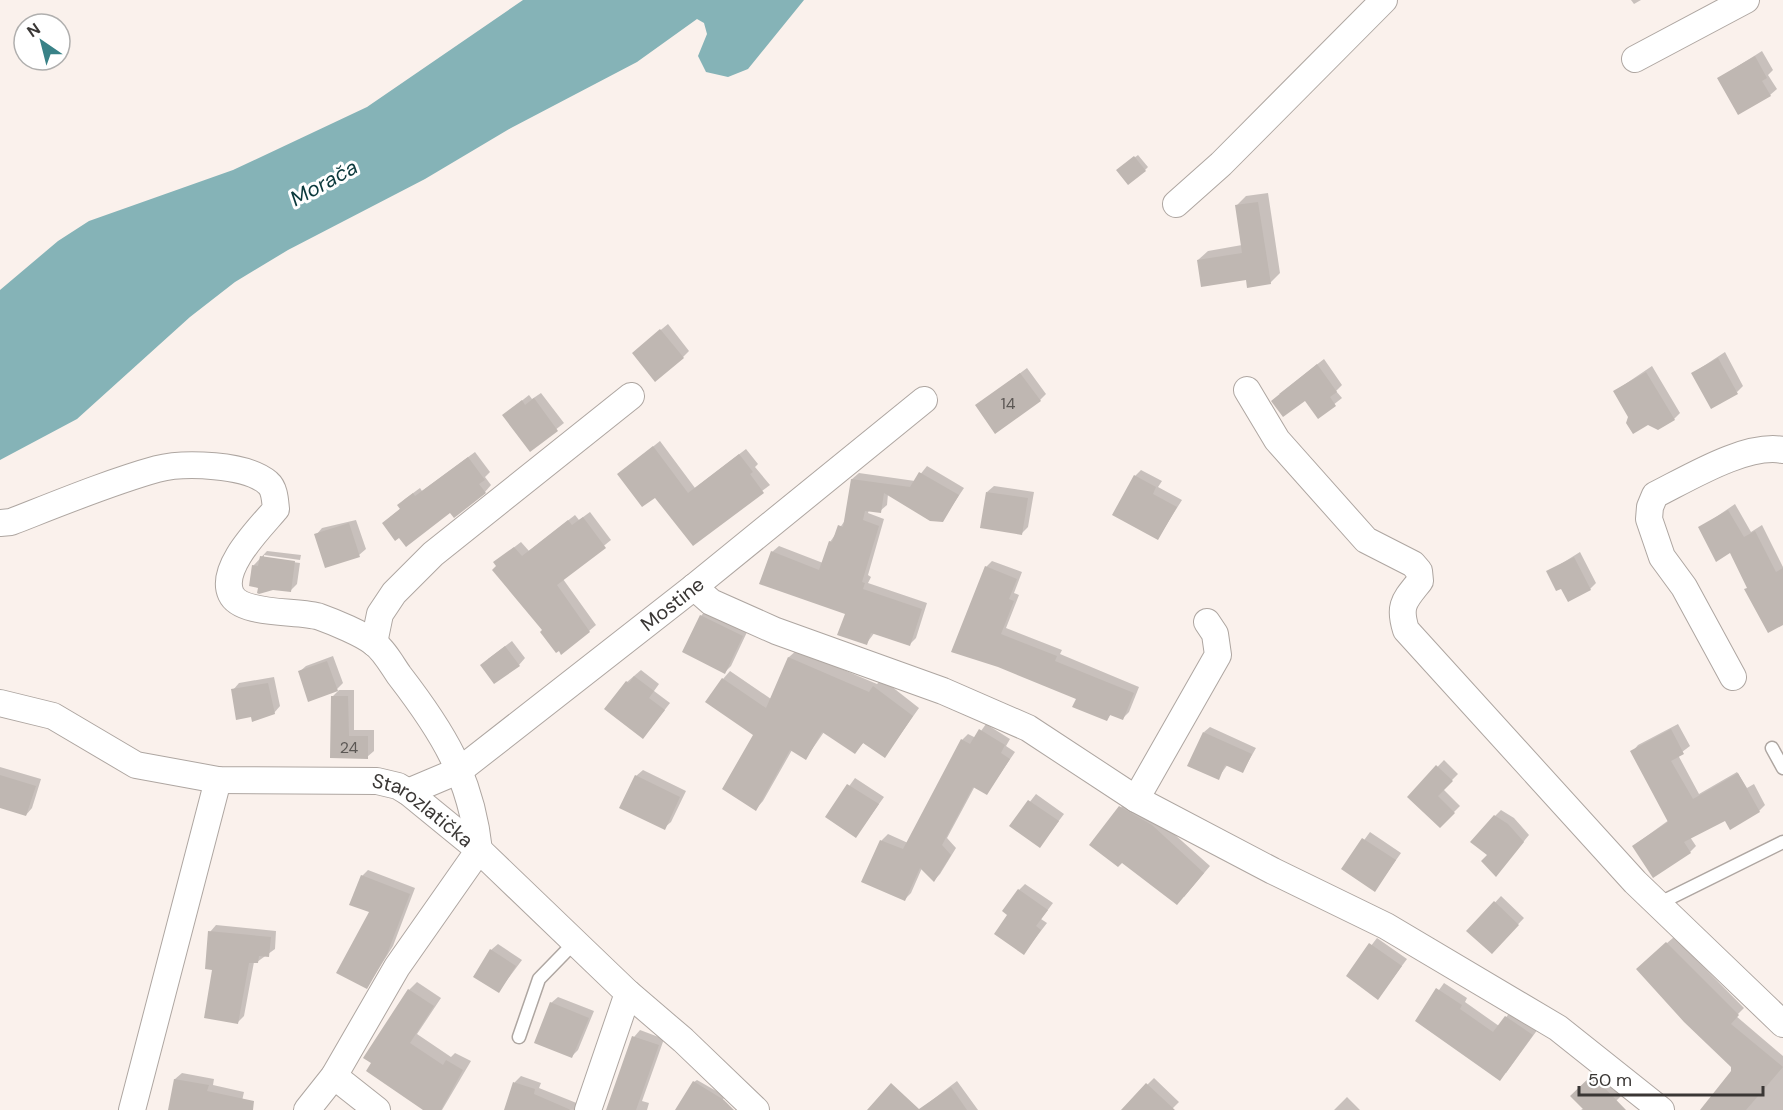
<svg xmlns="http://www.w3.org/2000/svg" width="1783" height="1110" viewBox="0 0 1783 1110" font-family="'DM Sans',sans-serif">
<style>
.water{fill:#85b3b7}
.shadow{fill:#0003}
.building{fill:#bfb7b2}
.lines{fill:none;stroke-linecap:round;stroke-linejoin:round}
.lane-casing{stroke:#aea6a1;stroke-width:15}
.street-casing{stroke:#aea6a1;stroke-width:28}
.lane{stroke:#fff;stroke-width:12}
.street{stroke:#fff;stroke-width:26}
.labels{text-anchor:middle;stroke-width:6;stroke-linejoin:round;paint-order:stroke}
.number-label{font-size:16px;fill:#5b5754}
.street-label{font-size:20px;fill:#3a3735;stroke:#fff}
.water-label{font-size:21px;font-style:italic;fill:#0b393c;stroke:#fff}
</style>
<rect width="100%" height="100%" fill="#faf1ec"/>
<path class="water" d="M523,0H804L748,69L728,77L706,72L698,56L707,34L704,23L697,19L637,62L511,128L425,179L288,250L235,282L190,317L77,419L0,460V290L58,241L89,221L233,170L367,107Z"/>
<path class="shadow" d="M1631,0H1641L1634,4Z
M1762,51L1773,70L1768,75L1777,89L1770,95L1719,78Z
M1138,155L1148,167L1145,170H1118Z
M1268,193L1280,273L1270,283L1248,279L1198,260L1208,251L1242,245L1236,206L1246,196Z
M668,324L689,351L683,357L640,347Z
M1725,352L1743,386L1737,392L1693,373Z
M1324,359L1342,385L1336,391L1342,398L1318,417L1306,399L1279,394Z
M1652,366L1680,413L1674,419L1629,416L1615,391Z
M1027,368L1046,394L1040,400L977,406Z
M541,393L564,423L530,450L504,415L529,395L532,399Z
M660,441L695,488L746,449L758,464L755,467L770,485L693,543L655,496L619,474Z
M475,452L490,472L485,477L491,485L485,492L450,511L390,517L401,508L399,505L405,499L420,488L422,491Z
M927,466L964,488L942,521L888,494L887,505L880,511L869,510L868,513L884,519L868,575L871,577L868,583L927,603L916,638L910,644L875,632L866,644L847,613L772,552L779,546L823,563L830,542L846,519L852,479L859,473L915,481Z
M1141,470L1162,481L1158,487L1182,500L1158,538L1135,476Z
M994,486L1034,492L1028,527L1022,533L987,492Z
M1735,504L1751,532L1762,525L1783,567V623L1748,587L1730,551L1700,528Z
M590,512L611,540L563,579L596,625L589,631L544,630L495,562L521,542L529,551L575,515L579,520Z
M356,520L366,549L359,555L316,535L322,528Z
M267,551L301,555L300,560L264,555V558L300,563L297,584L290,591L260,587L253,566Z
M1580,552L1596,583L1590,589L1548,572Z
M992,561L1022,572L1014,593L1019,595L1006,628L1062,650L1060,654L1139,687L1129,712L1122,719L1111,714L1107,719L1078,698L999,666L986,567Z
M707,609L748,630L731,666L725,672L701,616Z
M512,641L525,658L519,665L488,659Z
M797,650L877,684L882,679L919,708L885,756L864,742L855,752L824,732L806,758L792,750L763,801L756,809L755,734L723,679L730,671L771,699L789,657Z
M333,656L343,683L337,689L299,672L306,666Z
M641,670L659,684L654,691L670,703L649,730L607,709L627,682Z
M274,677L280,706L274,713L233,690L239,683Z
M339,690H354V730H374V751L367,757H332L333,696Z
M986,724L1010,739L1006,746L1015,752L987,793L975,786L947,838L956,848L940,874L934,880L922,868L911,893L905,899L863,881L882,840L888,834L908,843L962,740L968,734L976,738Z
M1678,724L1690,746L1678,755L1699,794L1737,772L1747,788L1754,784L1765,805L1759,811L1725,819L1690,837L1696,846L1690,852L1633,846L1669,820L1632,752L1638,745Z
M1210,727L1256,748L1243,771L1228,764L1218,778L1204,732Z
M1444,760L1458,774L1443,789L1460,806L1440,826L1409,797Z
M0,767L41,779L32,808L26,815L0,807Z
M643,770L686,791L671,822L664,828L636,776Z
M855,778L884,797L856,836L827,817Z
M1036,794L1064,814L1040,846L1011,826Z
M1127,801L1155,817L1210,866L1184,897L1121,807Z
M1501,810L1514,818L1529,835L1502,868L1489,855L1495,816Z
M1370,832L1401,853L1375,890L1343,869Z
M368,870L415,888L393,946L367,987L371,912L362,876Z
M1025,884L1053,903L1041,919L1047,923L1024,953L1009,914L1019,890Z
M1501,896L1524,918L1492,952L1469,931Z
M216,925L276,931L275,949L257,962H254L244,1016L238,1022L214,969L210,932Z
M1674,937L1744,1008L1736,1016L1783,1056V1110H1707L1733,1072V1067L1644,963Z
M1377,938L1407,959L1378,998L1348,976Z
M498,944L522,960L498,992L491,950Z
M417,982L441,998L417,1034L451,1057L455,1053L471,1061L442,1110H427L368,1070L409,990Z
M1444,983L1467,998L1465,1002L1499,1026L1512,1010L1538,1029L1506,1073L1417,1021Z
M558,997L594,1011L578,1050L572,1056L551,1003Z
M640,1030L664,1039L642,1101L649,1103L647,1110H607L634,1037Z
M1599,1070L1623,1094L1607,1110H1581L1584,1108L1572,1096Z
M182,1073L214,1079L213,1085L244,1092L240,1110H169L175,1079Z
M521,1076L541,1083L539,1088L579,1104L577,1110L506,1109L515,1082Z
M1154,1078L1179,1102L1171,1110H1140L1131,1101Z
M697,1080L725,1096L717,1110H697L694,1082Z
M957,1081L978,1110H919L923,1107Z
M1347,1097L1360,1110H1334Z"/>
<path class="building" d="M1755,56L1767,78L1762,81L1771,96L1738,115L1717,78Z
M1134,156L1146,171L1128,185L1116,170Z
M1258,202L1271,284L1247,288L1246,280L1201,287L1197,260L1242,253L1235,205Z
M660,329L684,358L655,382L632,353Z
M1718,358L1738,394L1711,409L1691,373Z
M1317,364L1337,392L1330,397L1336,406L1318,419L1305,401L1283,417L1271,401Z
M1646,372L1675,420L1658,430L1648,425L1633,434L1626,423L1628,417L1613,391Z
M1020,373L1041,401L995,434L975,405Z
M534,398L558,431L530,452L502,415L522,400L525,405Z
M653,446L688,493L739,454L753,472L750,474L764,493L693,546L655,498L642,507L617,474Z
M468,457L485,480L479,484L486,493L454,518L450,513L406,547L399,538L395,541L382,523L400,509L397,505L413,493L415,496Z
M919,472L959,495L943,522L930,521L884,493L881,513L865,511L863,520L879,526L862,582L865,583L863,589L922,609L910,646L871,633L867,645L837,635L845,614L759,584L771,551L819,570L829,541L832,542L838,525L843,527L851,479L910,487Z
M1134,475L1156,487L1153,494L1177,507L1158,540L1112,515Z
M986,492L1028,498L1022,535L980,528Z
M1728,510L1744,537L1755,531L1776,572L1783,568V625L1768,633L1744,589L1747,588L1730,553L1716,562L1698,527Z
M583,517L606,548L557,585L590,632L561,655L559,651L556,653L540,632L542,630L492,570L496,566L493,562L514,547L522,556L568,520L572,525Z
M349,523L360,557L325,568L314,534Z
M260,556L295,561L291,592L273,590L259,594L257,593L258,588L249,586L252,565L258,566Z
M1574,557L1591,590L1568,602L1561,589L1556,591L1546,571Z
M985,566L1017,579L1009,599L1014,601L1001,634L1057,656L1055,661L1134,693L1123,720L1110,715L1107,721L1072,707L1076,699L998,667L951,652Z
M700,615L743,636L725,674L682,652Z
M505,646L520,666L494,684L480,665Z
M788,657L869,692L873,686L913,716L885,758L863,743L855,754L822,732L806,760L790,750L756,811L722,789L753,735L705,702L722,678L766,708Z
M327,661L338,691L308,702L298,671Z
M634,676L654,691L649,698L665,710L643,739L604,709L626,681L629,683Z
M268,683L275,714L252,722L251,717L236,720L231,689Z
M331,696H348L349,736H368V759L330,758Z
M979,729L1005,745L1001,753L1010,759L987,795L973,787L942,845L951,855L934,882L920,868L905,901L861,882L880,840L903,849L961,739L970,744Z
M1671,729L1684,754L1671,761L1693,799L1738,773L1760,812L1730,830L1725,821L1684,842L1691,853L1653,878L1632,846L1668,822L1630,751Z
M1203,732L1252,754L1243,773L1225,765L1219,780L1187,766Z
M1436,765L1453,781L1438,796L1455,813L1440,828L1407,797Z
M0,775L36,786L26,816L0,808Z
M635,775L680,797L665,830L619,808Z
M847,784L879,804L856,838L825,817Z
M1028,800L1059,821L1040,848L1009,826Z
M1119,806L1152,825L1204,873L1177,905L1122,863L1118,867L1089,845Z
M1494,815L1508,824L1524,842L1496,877L1481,861L1487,855L1470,842Z
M1362,838L1396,860L1375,892L1341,869Z
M361,875L410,894L387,954L367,989L336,973L369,912L349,905Z
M1018,889L1048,910L1036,926L1041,930L1024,955L994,934L1007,915L1002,911Z
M1494,901L1519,925L1492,954L1466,931Z
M208,931L271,937L269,957L259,956L258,963H249L238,1024L204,1018L212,970L205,969Z
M1666,942L1739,1015L1731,1024L1783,1067L1746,1110H1700L1731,1071V1067L1684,1022L1636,969Z
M1369,943L1402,966L1378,1000L1346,976Z
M490,949L516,966L499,993L473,977Z
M1436,988L1462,1005L1460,1009L1493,1032L1505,1016L1533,1035L1500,1081L1415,1021Z
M408,989L434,1006L410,1043L443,1065L446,1060L463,1070L441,1110H423L366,1071L371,1063L363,1058Z
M550,1002L589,1018L572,1058L534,1043Z
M632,1036L659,1045L636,1110H606Z
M1592,1075L1626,1110H1584L1570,1096Z
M174,1079L209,1085L207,1091L254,1101L253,1110H168Z
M693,1081L724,1100L734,1110H675Z
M513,1082L535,1089L534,1094L571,1110H504Z
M891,1083L919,1109L951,1087L967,1110H867Z
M1146,1083L1175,1110H1121Z"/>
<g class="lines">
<defs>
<path id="lane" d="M1772,748L1783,768
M1660,906L1668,899L1783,842
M519,1037L539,979L576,941"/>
<g id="street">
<path d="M1635,59L1746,0"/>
<path d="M1176,204L1221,164L1384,0"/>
<path d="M1247,390L1277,440L1366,540L1413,564L1419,571L1420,581C1405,600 1398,605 1406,630L1635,882L1783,1024"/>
<path d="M0,523L11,522C57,504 110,482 157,469C184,462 247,464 268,483C275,489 275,501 276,509C260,528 219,568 231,594C241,616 299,610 320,617C334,622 363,634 374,643C384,650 392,665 399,675C443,732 471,777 479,850L397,967L334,1076L307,1110"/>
<path d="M694,587L711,602L776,631L943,691L1028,728L1136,799L1273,871L1386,926L1558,1028L1661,1110"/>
<path d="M374,643L380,614L394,593L433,554L631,396"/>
<path d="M1733,677L1684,587L1662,557L1649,519L1650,507L1655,495C1689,478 1746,443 1783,450"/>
<path id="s1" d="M0,703L53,716L136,765L218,780L377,781L398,786L408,792L479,850L628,993L683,1040L756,1110"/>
<path id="s2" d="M408,792L460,770L694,587L924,400"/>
<path d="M1136,799L1218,655L1215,634L1207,622"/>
<path d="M334,1076L377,1110"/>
<path d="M132,1110L218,780"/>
<path d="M588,1110L628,993"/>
</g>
</defs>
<use href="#lane" class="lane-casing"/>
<use href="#street" class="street-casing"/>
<use href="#lane" class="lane"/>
<use href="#street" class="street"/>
</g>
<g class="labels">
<g class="number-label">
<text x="1008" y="409">14</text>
<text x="349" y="753">24</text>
</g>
<g class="street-label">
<text dy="7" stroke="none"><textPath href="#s2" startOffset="326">Mostine</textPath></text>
<text dy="7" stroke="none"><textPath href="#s1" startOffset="448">Starozlatička</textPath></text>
</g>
<g class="water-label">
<text transform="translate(324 183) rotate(-29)" y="7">Morača</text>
</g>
</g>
<g transform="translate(42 42) rotate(325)"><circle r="28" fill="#ffffff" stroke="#b0afae" stroke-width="1.5"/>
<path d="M0-4.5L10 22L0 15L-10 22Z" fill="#398287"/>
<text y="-9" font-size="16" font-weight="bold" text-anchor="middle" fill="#3a3735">N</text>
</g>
<path d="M1579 1086v9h184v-9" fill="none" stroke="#3a3735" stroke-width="3"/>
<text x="1588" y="1086" font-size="18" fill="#3a3735" stroke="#ffffff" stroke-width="4.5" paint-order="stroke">50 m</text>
</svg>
